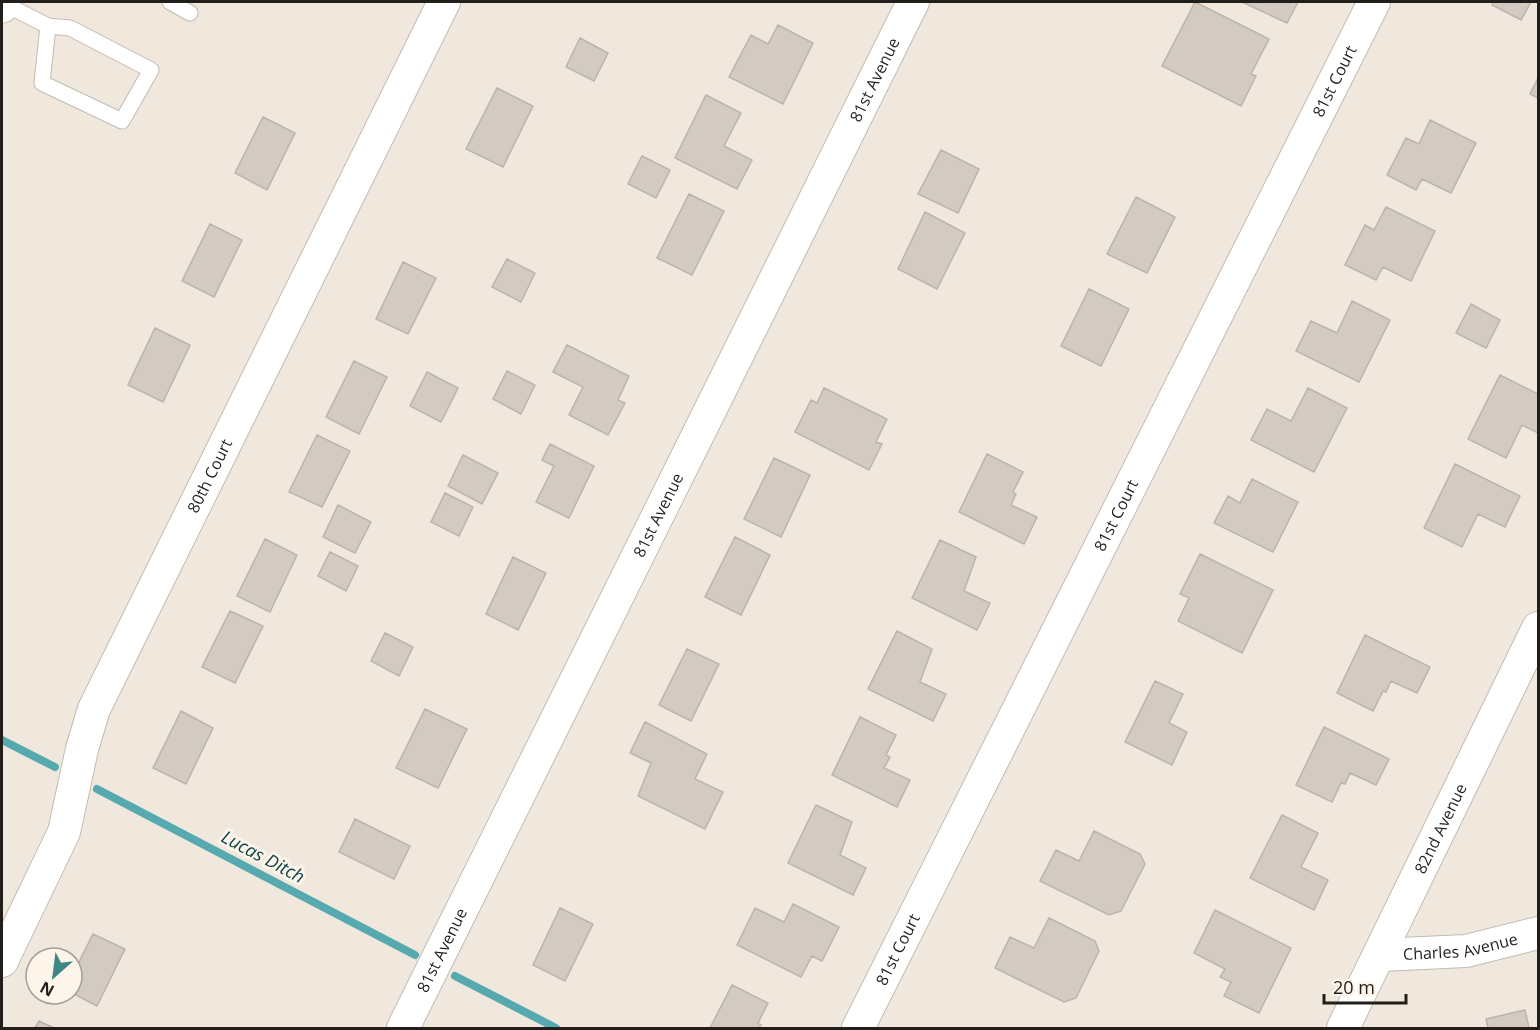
<svg xmlns="http://www.w3.org/2000/svg" width="1540" height="1030" viewBox="0 0 1540 1030" font-family="'Open Sans',sans-serif">
<style>
.lines{fill:none;stroke-linecap:round;stroke-linejoin:round}
.stream{stroke:#56aaaf;stroke-width:8}
.building{fill:#d3cbc1;stroke:#bcb4ab;stroke-width:1.5}
.service-casing{stroke:#c3bbb2;stroke-width:17}
.minor-casing{stroke:#c3bbb2;stroke-width:34}
.tertiary-casing{stroke:#c3bbb2;stroke-width:35}
.service{stroke:#fff;stroke-width:15}
.minor{stroke:#fff;stroke-width:32}
.tertiary{stroke:#fff;stroke-width:33}
.labels{text-anchor:middle;stroke-width:6;stroke-linejoin:round;paint-order:stroke}
.street-label{font-size:16px;fill:#221f1b;stroke:#fdf4ea}
.water-label{font-size:18px;font-style:italic;fill:#0b4448;stroke:#fdf4ea}
</style>
<rect width="100%" height="100%" fill="#f0e7dd"/>
<g class="lines">
<path class="stream" d="M2,740L55,767
M97,789L415,955
M455,976L556,1028"/>
</g>
<path class="building" d="M1195,2L1269,39L1251,74L1256,76L1241,106L1162,66Z
M1242,2H1298L1287,23Z
M1493,2H1531L1521,20L1492,5Z
M778,25L813,43L783,104L729,77L751,35L768,44Z
M580,38L608,53L594,81L566,67Z
M1538,78V98L1530,94Z
M497,88L533,106L503,167L466,149Z
M706,95L741,113L724,146L752,160L737,189L675,158Z
M263,117L295,133L267,190L235,173Z
M1430,120L1476,143L1451,193L1422,179L1416,190L1387,175L1406,138L1419,144Z
M941,150L979,169L958,213L918,194Z
M642,156L670,170L656,198L628,184Z
M689,194L724,211L692,275L657,258Z
M1136,197L1175,217L1147,273L1107,254Z
M1386,207L1435,231L1411,281L1383,267L1376,280L1345,265L1365,225L1374,230Z
M925,212L965,233L937,289L898,269Z
M210,224L242,240L214,297L182,281Z
M507,259L535,273L521,302L492,287Z
M403,262L436,278L408,334L376,319Z
M1089,289L1129,309L1101,366L1061,346Z
M1352,301L1390,320L1359,382L1296,351L1311,321L1337,333Z
M1471,304L1500,320L1486,348L1456,333Z
M155,328L190,345L163,402L128,385Z
M567,345L629,376L618,400L625,403L608,435L569,415L583,387L553,372Z
M354,361L387,377L359,434L326,417Z
M507,371L535,385L521,414L493,399Z
M427,372L458,388L441,422L410,406Z
M1500,375L1538,394V433L1522,425L1506,458L1468,439Z
M824,388L887,419L876,442L882,444L869,470L795,432L811,400L817,403Z
M1308,388L1347,408L1314,472L1251,440L1267,409L1291,421Z
M317,435L350,451L322,507L289,492Z
M550,444L594,466L569,518L536,502L554,466L542,460Z
M987,454L1023,472L1013,492L1016,494L1011,505L1037,517L1024,544L959,512Z
M463,455L498,473L482,504L448,486Z
M774,458L810,475L781,537L744,519Z
M1455,464L1520,496L1505,527L1478,514L1462,547L1424,528Z
M1252,479L1298,502L1273,552L1214,523L1228,496L1240,503Z
M445,493L473,507L459,536L431,522Z
M338,505L371,522L355,553L323,537Z
M735,537L770,555L741,615L705,597Z
M265,539L297,555L270,612L237,596Z
M940,540L976,557L964,591L990,603L977,630L912,598Z
M330,552L358,566L346,591L318,576Z
M1200,554L1273,590L1242,653L1178,621L1189,598L1180,594Z
M513,557L546,573L518,630L486,614Z
M230,611L263,626L235,683L202,667Z
M897,631L932,649L920,682L946,694L933,721L868,689Z
M385,633L413,647L399,676L371,661Z
M1365,635L1430,667L1417,693L1391,681L1386,692L1383,691L1373,711L1337,693Z
M687,649L719,664L691,721L659,705Z
M1155,681L1183,694L1169,723L1187,732L1172,765L1125,742Z
M425,709L467,729L438,788L396,768Z
M181,711L213,728L186,784L153,768Z
M860,717L896,735L886,755L890,757L884,768L910,780L897,807L832,775Z
M645,722L707,754L695,779L723,792L705,829L638,796L651,763L630,753Z
M1324,727L1389,759L1376,785L1350,773L1345,784L1341,783L1332,802L1296,785Z
M816,805L852,822L840,855L866,868L853,895L788,863Z
M1282,815L1318,833L1301,867L1328,880L1314,910L1250,878Z
M355,819L410,846L394,879L339,852Z
M1094,831L1140,854L1145,864L1121,911L1109,915L1040,881L1056,850L1079,861Z
M793,904L839,927L822,961L812,956L801,977L737,945L755,908L784,922Z
M560,908L593,924L565,981L533,965Z
M1215,910L1291,948L1259,1013L1224,996L1231,982L1220,977L1225,969L1194,953Z
M1049,918L1095,941L1099,951L1076,998L1064,1002L995,968L1010,937L1034,948Z
M93,934L125,949L97,1006L72,993V976Z
M732,985L768,1003L758,1023L761,1025L759,1028H710Z
M1525,1010L1529,1028H1488L1486,1019Z
M39,1021L54,1028H35Z"/>
<g class="lines">
<defs>
<path id="service" d="M170,2L190,13
M3,3L48,26L70,28L151,70L122,121L42,83L48,26"/>
<g id="minor">
<path id="s1" d="M1380,955L1466,951L1538,933"/>
<path id="s2" d="M2,961L64,832L82,749L94,709L444,2"/>
<path id="s3" d="M403,1028L913,2"/>
<path id="s4" d="M858,1028L1374,2"/>
<path id="s5" d="M1343,1028L1538,628"/>
</g>
<path id="tertiary" d="M2,6L4,2"/>
</defs>
<use href="#service" class="service-casing"/>
<use href="#minor" class="minor-casing"/>
<use href="#tertiary" class="tertiary-casing"/>
<use href="#service" class="service"/>
<use href="#minor" class="minor"/>
<use href="#tertiary" class="tertiary"/>
</g>
<g class="labels">
<g class="street-label">
<text dy="6" stroke="none"><textPath href="#s3" startOffset="1059">81st Avenue</textPath></text>
<text dy="6" stroke="none"><textPath href="#s4" startOffset="1060">81st Court</textPath></text>
<text dy="6" stroke="none"><textPath href="#s2" startOffset="530">80th Court</textPath></text>
<text dy="6" stroke="none"><textPath href="#s3" startOffset="573">81st Avenue</textPath></text>
<text dy="6" stroke="none"><textPath href="#s4" startOffset="574">81st Court</textPath></text>
<text dy="6" stroke="none"><textPath href="#s5" startOffset="222">82nd Avenue</textPath></text>
<text dy="6" stroke="none"><textPath href="#s1" startOffset="81">Charles Avenue</textPath></text>
<text dy="6" stroke="none"><textPath href="#s4" startOffset="88">81st Court</textPath></text>
<text dy="6" stroke="none"><textPath href="#s3" startOffset="87">81st Avenue</textPath></text>
</g>
<g class="water-label">
<text transform="translate(263 857) rotate(28)" y="6">Lucas Ditch</text>
</g>
</g>
<rect width="1540" height="1030" fill="none" stroke="#221f1b" stroke-width="6"/>
<g transform="translate(54 976) rotate(208)"><circle r="28" fill="#fdf4ea" stroke="#a59f97" stroke-width="1.5"/>
<path d="M0-4.5L10 22L0 15L-10 22Z" fill="#3f8784"/>
<text y="-9" font-size="16" font-weight="bold" text-anchor="middle" fill="#221f1b">N</text>
</g>
<path d="M1324 994v9h82v-9" fill="none" stroke="#221f1b" stroke-width="3"/>
<text x="1333" y="994" font-size="18" fill="#221f1b" stroke="#fdf4ea" stroke-width="4.5" paint-order="stroke">20 m</text>
</svg>
